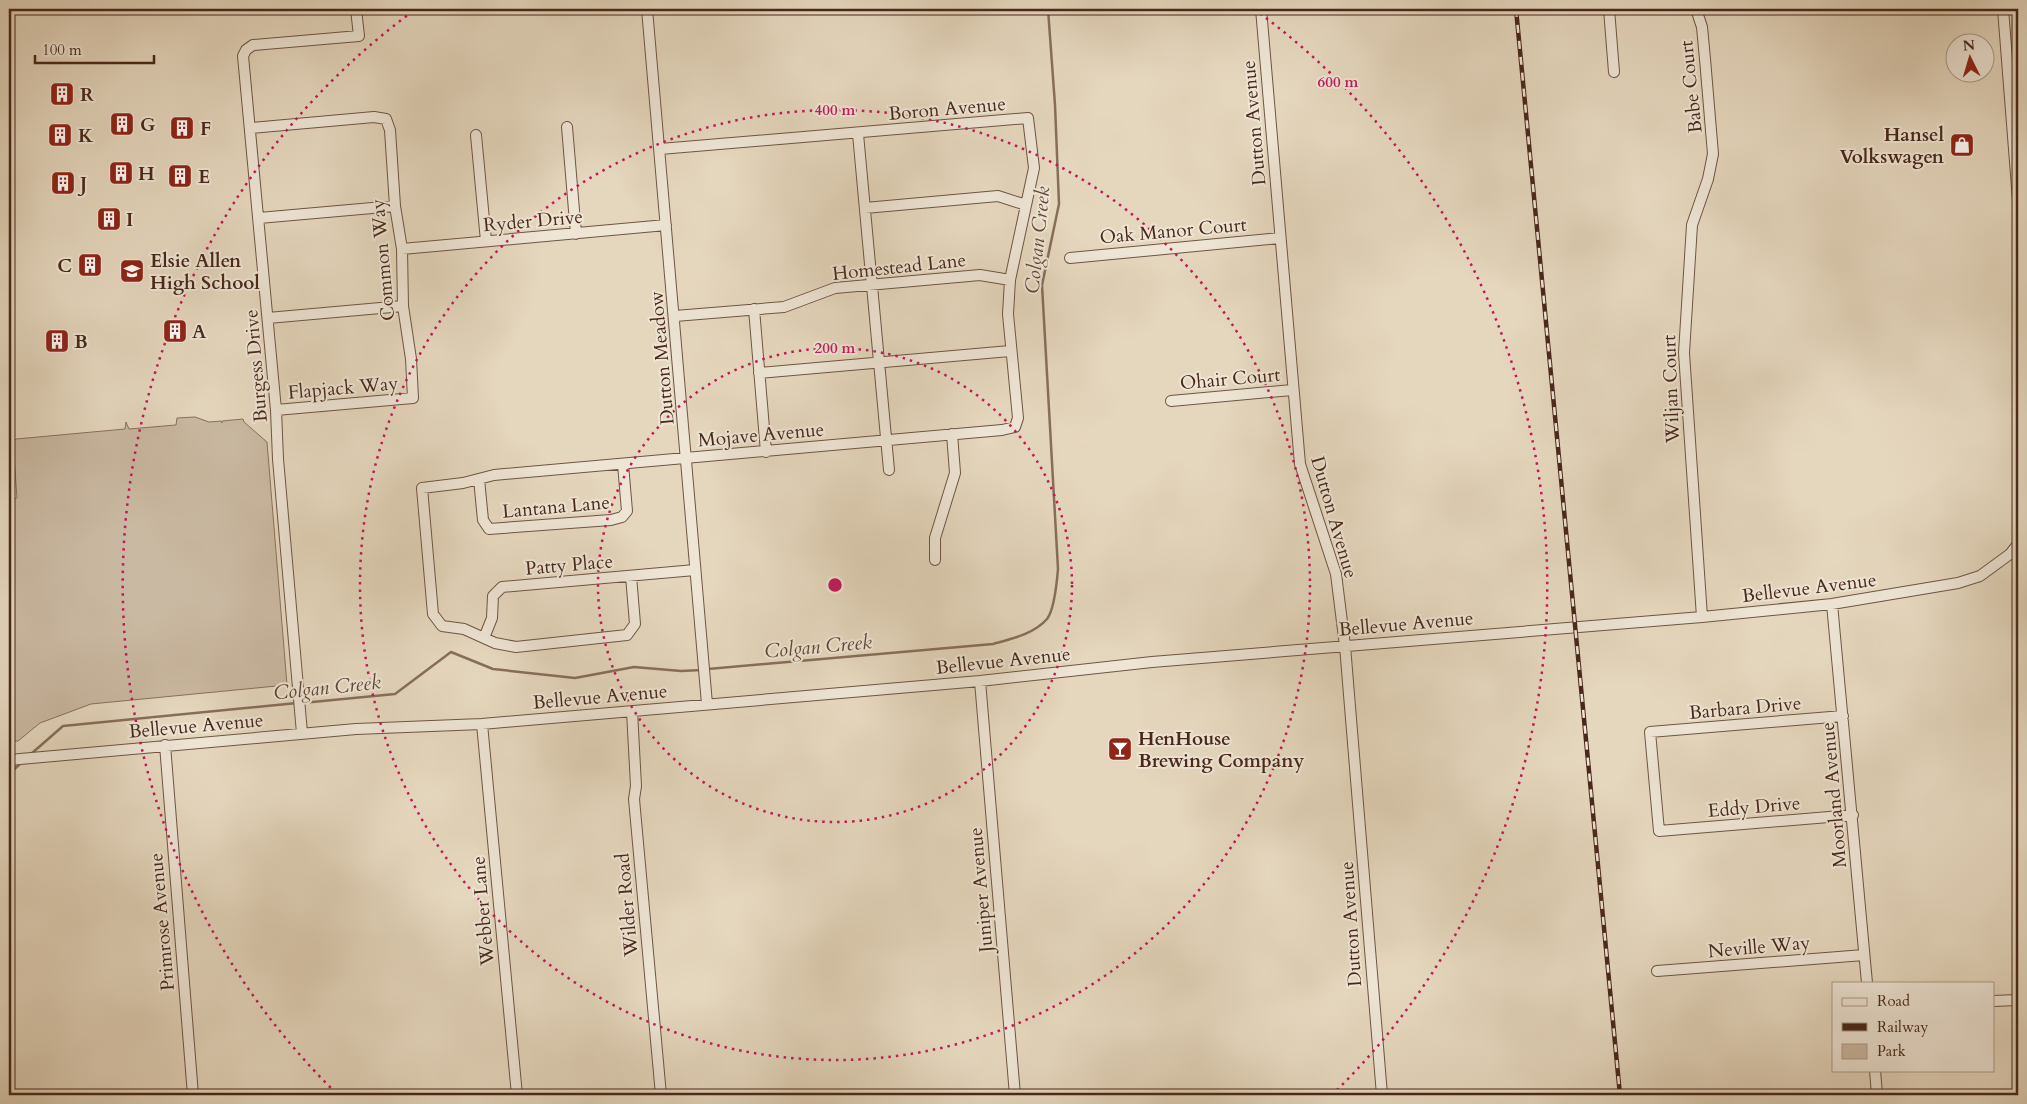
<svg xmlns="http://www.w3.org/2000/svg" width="2027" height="1104" viewBox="0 0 2027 1104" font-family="Cardo,serif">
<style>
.green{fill:#cab9a2;stroke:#8a705e}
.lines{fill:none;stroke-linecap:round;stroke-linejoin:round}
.stream{stroke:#876e5b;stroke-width:2.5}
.minor-casing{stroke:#705443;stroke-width:12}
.minor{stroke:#eee5d5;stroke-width:10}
.rail-casing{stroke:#49281a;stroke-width:4.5}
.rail{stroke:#eee5d5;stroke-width:2.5;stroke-dasharray:8;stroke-linecap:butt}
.ring{fill:none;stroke:#c2185b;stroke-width:2.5;stroke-dasharray:2.5 5}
.labels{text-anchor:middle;stroke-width:4;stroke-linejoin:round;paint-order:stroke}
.street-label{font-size:19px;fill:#49281a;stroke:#eee5d5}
.poi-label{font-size:19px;font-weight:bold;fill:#49281a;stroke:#eee5d5;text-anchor:start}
.water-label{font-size:20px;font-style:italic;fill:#634535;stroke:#eee5d5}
.centre{fill:#c2185b;stroke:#eee5d5;stroke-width:2.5}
.ring-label{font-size:15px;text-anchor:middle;font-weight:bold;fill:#c2185b;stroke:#eee5d5;stroke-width:4;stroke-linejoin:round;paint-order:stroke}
</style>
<rect width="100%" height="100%" fill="#e5d7be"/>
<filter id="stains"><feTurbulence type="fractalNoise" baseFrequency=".004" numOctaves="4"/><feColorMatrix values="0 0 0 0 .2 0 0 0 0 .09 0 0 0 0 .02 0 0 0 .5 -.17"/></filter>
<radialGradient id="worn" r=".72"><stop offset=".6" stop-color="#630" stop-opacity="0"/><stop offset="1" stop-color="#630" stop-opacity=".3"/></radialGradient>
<path class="green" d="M195,417L209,422L221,421L222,423V421L243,419L244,422L267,442L287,685L91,704L40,723L18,741H9V499L17,498L13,442L16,439L125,429L126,422L129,429L176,425L177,418Z"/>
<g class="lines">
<path class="stream" d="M708,669L993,644C1011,639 1034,634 1047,619C1054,610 1057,581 1058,569L1042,285L1059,204L1055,105L1048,9
M302,703L395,694L451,652L493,669L575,678L634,667L681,671L702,670
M31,754L63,726L297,703
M9,774L21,763"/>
<defs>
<path id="minor" d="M647,9L707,704
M1261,9L1300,464L1336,574L1345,646L1382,1095
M1609,9L1614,72
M1696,9L1702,27L1705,59L1713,154L1708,179L1692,225L1684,353L1702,617
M2003,9L2018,200
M567,127L576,234
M252,128L374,117L386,119L390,130L395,206L402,249L403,306L411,359L413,398L276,410
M858,134L889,470
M476,135L486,241
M865,208L998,196L1026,205
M259,218L395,206
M402,249L666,225
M1070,258L1280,238
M754,309L766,452
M675,316L784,307L835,288L980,275L1010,280
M268,318L403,306
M759,373L1010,351
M1171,401L1292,390
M479,479L483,520L489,529L611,520L622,517L627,511L623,464
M935,560V538L955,473L952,434
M631,576L635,624L627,635L516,647L495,643L464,629L442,626L433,614L422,488L463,483L494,475L1002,430L1015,427L1018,418L1008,314L1010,280L1034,168L1028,118L660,149
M1832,604L1867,983
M484,638L492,618L493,596L502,587L695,570
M980,681L1015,1095
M632,711L636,786L634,799L661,1095
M1843,716L1650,732L1659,831L1853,815
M482,724L517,1095
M302,733L278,459L276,410L243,56L246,50L253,45L359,36L356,9
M165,745L193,1095
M9,760L356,729L482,724L980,681L1152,662L1702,617L1832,604L1958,583L1980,576L2010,554L2018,544
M1657,971L1864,955
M1993,1001L2018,1000
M1875,1070L1877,1095"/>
</defs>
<use href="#minor" class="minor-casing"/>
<use href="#minor" class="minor"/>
<defs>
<path id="rail" d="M1516,9L1620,1095"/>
</defs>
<use href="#rail" class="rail-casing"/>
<use href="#rail" class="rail"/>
</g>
<g class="ring">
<circle cx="835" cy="585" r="237"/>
<circle cx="835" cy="585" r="475"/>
<path d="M336 1093A712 712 0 0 1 416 9M1254 9A712 712 0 0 1 1334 1093"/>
</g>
<defs>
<symbol id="building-square" viewBox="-11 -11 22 22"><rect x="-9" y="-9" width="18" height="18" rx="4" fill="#8f2418" stroke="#eee5d5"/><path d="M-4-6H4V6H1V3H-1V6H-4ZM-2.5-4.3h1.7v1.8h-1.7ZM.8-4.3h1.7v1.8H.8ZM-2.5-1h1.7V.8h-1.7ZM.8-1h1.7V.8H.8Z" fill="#fff"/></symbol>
<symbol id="shop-square" viewBox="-11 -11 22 22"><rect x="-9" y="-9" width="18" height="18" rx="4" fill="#8f2418" stroke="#eee5d5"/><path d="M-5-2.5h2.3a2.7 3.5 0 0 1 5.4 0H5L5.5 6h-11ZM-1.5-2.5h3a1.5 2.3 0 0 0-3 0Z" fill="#fff"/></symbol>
<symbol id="school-square" viewBox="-11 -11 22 22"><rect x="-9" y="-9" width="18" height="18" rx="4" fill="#8f2418" stroke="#eee5d5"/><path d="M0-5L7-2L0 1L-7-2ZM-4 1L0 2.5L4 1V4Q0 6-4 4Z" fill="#fff"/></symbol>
<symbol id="bar-square" viewBox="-11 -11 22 22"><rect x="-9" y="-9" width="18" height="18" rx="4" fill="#8f2418" stroke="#eee5d5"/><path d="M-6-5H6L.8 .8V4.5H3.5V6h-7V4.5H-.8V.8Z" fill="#fff"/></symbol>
</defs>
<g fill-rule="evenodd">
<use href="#building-square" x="48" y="80" width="28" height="28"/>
<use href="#building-square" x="108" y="110" width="28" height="28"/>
<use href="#building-square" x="168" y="114" width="28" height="28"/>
<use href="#building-square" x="46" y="121" width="28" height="28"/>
<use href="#shop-square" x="1948" y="131" width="28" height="28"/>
<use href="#building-square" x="107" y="159" width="28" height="28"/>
<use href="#building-square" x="166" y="162" width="28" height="28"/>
<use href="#building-square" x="49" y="169" width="28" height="28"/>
<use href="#building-square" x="95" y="205" width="28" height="28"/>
<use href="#building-square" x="76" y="251" width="28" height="28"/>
<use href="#school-square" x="118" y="257" width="28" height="28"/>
<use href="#building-square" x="161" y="317" width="28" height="28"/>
<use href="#building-square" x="43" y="327" width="28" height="28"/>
<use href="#bar-square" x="1106" y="735" width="28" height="28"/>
</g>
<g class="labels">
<g class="street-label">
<text transform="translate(1690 87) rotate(-96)" y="7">Babe Court</text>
<text transform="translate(947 108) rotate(-5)" y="7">Boron Avenue</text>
<text transform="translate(1253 123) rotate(-95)" y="7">Dutton Avenue</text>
<text transform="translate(533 220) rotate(-5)" y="7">Ryder Drive</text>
<text transform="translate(1173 230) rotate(-5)" y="7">Oak Manor Court</text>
<text transform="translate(382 260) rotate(-95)" y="7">Common Way</text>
<text transform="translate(899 266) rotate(-6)" y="7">Homestead Lane</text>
<text transform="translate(661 358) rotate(-95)" y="7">Dutton Meadow</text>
<text transform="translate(255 366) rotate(-95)" y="7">Burgess Drive</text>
<text transform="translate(1230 378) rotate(-5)" y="7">Ohair Court</text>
<text transform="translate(343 387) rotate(-5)" y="7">Flapjack Way</text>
<text transform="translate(1670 389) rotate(-92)" y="7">Wiljan Court</text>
<text transform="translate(761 434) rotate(-5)" y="7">Mojave Avenue</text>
<text transform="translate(556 506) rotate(-5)" y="7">Lantana Lane</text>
<text transform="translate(1335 517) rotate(74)" y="7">Dutton Avenue</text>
<text transform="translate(569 564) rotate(-5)" y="7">Patty Place</text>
<text transform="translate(1809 587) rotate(-7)" y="7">Bellevue Avenue</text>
<text transform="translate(1406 623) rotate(-5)" y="7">Bellevue Avenue</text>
<text transform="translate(1003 660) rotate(-6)" y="7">Bellevue Avenue</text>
<text transform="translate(600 696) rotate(-5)" y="7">Bellevue Avenue</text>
<text transform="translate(1745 707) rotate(-5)" y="7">Barbara Drive</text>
<text transform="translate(196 725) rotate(-5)" y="7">Bellevue Avenue</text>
<text transform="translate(1833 795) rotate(-95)" y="7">Moorland Avenue</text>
<text transform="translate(1754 806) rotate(-5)" y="7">Eddy Drive</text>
<text transform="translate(980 890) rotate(-95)" y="7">Juniper Avenue</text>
<text transform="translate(626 905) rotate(-95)" y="7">Wilder Road</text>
<text transform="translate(482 911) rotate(-95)" y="7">Webber Lane</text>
<text transform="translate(161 922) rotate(-95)" y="7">Primrose Avenue</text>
<text transform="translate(1350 924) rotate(-94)" y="7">Dutton Avenue</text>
<text transform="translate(1759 946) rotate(-5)" y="7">Neville Way</text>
</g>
<g class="poi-label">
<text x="80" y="101">R</text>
<text x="140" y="131">G</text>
<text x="200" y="135">F</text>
<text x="1944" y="141" text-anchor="end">Hansel<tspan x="1944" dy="22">Volkswagen</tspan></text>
<text x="78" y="142">K</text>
<text x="138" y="180">H</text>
<text x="198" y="183">E</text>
<text x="80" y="190">J</text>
<text x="126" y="226">I</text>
<text x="150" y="267">Elsie Allen<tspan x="150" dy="22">High School</tspan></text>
<text x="72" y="272" text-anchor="end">C</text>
<text x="192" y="338">A</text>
<text x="74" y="348">B</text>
<text x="1138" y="745">HenHouse<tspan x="1138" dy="22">Brewing Company</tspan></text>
</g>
<g class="water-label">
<text transform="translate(1037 240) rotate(-84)" y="7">Colgan Creek</text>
<text transform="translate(818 646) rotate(-5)" y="7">Colgan Creek</text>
<text transform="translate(327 687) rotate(-6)" y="7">Colgan Creek</text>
</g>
</g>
<circle cx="835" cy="585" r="8" class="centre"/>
<g class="ring-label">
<text x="1338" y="87">600 m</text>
<text x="835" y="115">400 m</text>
<text x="835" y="353">200 m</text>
</g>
<rect width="2027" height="1104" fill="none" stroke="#e5d7be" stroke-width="30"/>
<rect x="10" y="10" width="2007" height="1084" fill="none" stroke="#49281a" stroke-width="2.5"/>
<rect x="15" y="15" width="1997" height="1074" fill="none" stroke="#49281a"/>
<rect x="1832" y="982" width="162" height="90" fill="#eee5d5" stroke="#ac998a"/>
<rect x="1842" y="998" width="25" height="8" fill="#eee5d5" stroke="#ac998a"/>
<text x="1877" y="1006" font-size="15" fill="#49281a">Road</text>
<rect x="1842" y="1023" width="25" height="8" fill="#49281a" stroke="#ac998a"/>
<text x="1877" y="1032" font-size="15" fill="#49281a">Railway</text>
<rect x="1842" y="1044" width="25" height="15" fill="#cab9a2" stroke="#ac998a"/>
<text x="1877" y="1056" font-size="15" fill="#49281a">Park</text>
<g transform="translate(1970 58) rotate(355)"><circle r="24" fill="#eee5d5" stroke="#ac998a"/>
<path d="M0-4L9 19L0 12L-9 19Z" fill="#8f2418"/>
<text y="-8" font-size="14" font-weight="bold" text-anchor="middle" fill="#49281a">N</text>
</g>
<path d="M35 55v8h119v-8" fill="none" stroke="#49281a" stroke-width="2.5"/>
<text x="42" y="55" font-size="15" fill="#49281a" stroke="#eee5d5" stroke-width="4" paint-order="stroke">100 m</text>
<rect width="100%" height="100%" filter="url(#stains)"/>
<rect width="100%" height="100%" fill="url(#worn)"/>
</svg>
